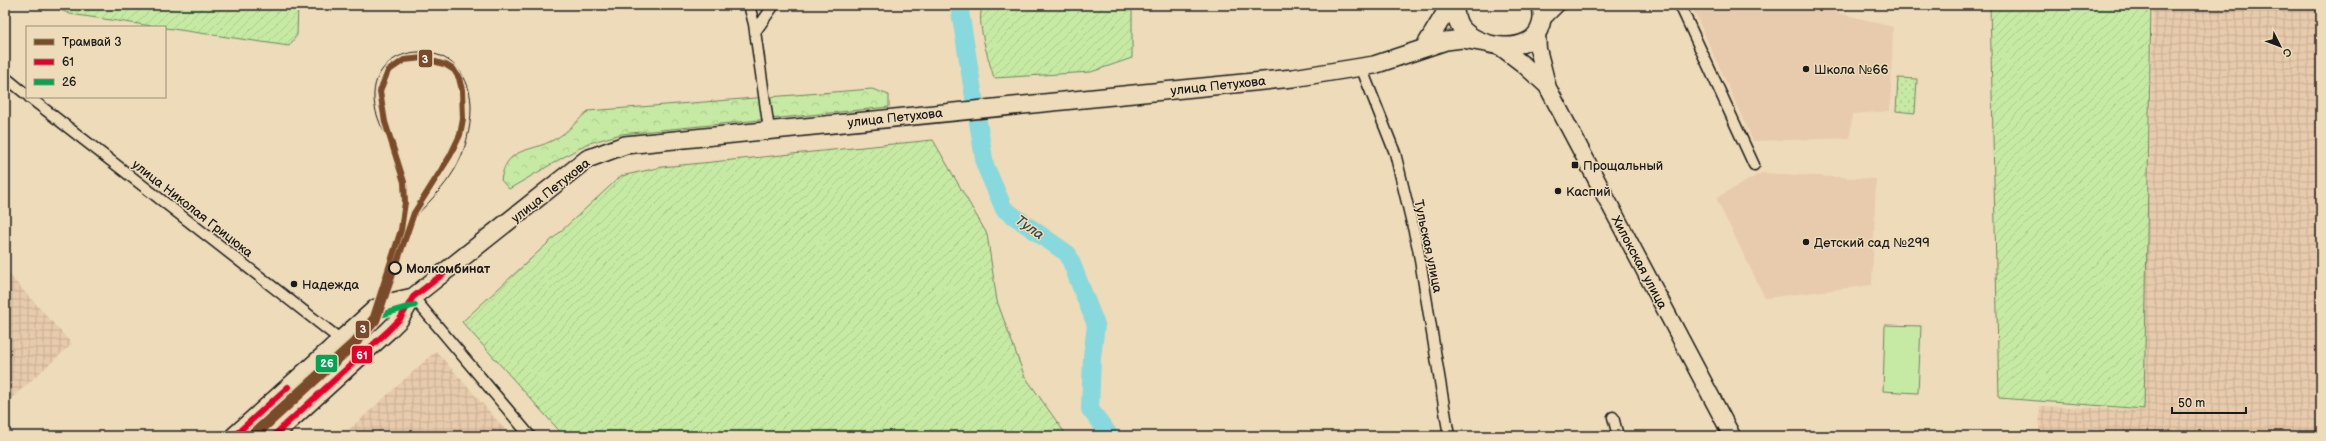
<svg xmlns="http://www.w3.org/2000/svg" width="2326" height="441" viewBox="0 0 2326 441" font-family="'Balsamiq Sans',sans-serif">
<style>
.built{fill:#e8cbac}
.industrial{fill:url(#industrial-grid)}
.forest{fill:url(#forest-crowns);stroke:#718360}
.park{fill:url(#park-dots);stroke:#718360}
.garden{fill:url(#garden-furrows);stroke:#718360}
.pitch{fill:#c6eaa3;stroke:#718360}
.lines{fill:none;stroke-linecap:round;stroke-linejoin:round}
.river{stroke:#87d9de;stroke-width:18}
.minor-casing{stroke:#1c1c1c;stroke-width:13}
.primary-casing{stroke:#1c1c1c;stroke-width:19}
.trunk-casing{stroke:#1c1c1c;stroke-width:20}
.minor{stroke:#eedbb9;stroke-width:10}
.primary{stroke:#eedbb9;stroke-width:16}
.trunk{stroke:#eedbb9;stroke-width:17}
.tram{stroke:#1c1c1c;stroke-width:1}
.bus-1-casing{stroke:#eedbb9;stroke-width:9}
.bus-2-casing{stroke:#eedbb9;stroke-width:9}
.bus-1{stroke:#e4002b;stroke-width:6}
.bus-2{stroke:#00a651;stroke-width:6}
.tram-1-casing{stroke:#eedbb9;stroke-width:9}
.tram-1{stroke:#7a4b2a;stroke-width:6}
.poi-dot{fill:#1c1c1c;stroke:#eedbb9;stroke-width:1.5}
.stop-dot{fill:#eedbb9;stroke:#1c1c1c;stroke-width:2}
.labels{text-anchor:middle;stroke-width:3;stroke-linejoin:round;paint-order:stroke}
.poi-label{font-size:13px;fill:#1c1c1c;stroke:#eedbb9;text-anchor:start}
.street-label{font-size:13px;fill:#1c1c1c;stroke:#eedbb9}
.stop-label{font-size:13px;font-weight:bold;fill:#1c1c1c;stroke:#eedbb9;text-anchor:start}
.water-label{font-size:14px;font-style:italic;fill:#374b4c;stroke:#eedbb9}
.line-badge{stroke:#eedbb9;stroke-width:1.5}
.badge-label{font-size:11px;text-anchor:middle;font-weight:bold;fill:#fff}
</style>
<defs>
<pattern id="industrial-grid" width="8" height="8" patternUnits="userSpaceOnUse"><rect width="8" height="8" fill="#e8cbac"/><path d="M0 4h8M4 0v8" fill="none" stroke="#c6ae93"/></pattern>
<pattern id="forest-crowns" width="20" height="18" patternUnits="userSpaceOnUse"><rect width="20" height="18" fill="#c6eaa3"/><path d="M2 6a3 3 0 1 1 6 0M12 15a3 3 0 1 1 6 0" fill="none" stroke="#aac88c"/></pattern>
<pattern id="park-dots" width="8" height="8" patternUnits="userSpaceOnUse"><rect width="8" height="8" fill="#c6eaa3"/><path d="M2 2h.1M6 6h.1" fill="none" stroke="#aac88c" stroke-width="1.8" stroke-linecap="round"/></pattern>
<pattern id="garden-furrows" width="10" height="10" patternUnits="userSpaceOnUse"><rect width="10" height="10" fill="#c6eaa3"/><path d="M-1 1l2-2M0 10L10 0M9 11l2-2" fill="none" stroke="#aac88c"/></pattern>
</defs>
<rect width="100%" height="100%" fill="#eedbb9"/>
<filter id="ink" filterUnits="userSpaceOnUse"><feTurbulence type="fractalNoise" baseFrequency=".025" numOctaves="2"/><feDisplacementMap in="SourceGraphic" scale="8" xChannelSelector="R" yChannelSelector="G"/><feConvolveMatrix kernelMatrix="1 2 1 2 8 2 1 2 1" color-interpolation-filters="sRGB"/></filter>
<g filter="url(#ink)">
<path class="built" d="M1691,5H1831V11L1893,27L1890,111L1852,114L1850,138L1753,141Z
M1761,173L1876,179L1872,285L1765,298L1716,198Z"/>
<path class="industrial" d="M2153,5H2321V436H2039L2040,406L2143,410Z
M5,270L72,344L5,404Z
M436,351L511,436H342Z"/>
<path class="forest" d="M872,89L889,95V107L621,134L586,144L509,189L501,180C507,145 529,154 555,139C567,133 578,120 588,111Z"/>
<path class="park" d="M1898,78L1917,79L1915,113L1896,111Z"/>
<path class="garden" d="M49,5H298L297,35L289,46L70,14Z
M983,5H1132V58L1091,72L994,78C989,60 975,21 983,5Z
M1990,5H2151L2144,409L1999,398Z
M933,140L987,234L997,301L1024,375L1067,436H564L462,322L621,176L662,167Z"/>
<path class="pitch" d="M1885,325L1921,326L1918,393L1883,391Z"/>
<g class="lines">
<path class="river" d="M959,5L985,165L1004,209L1068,254L1096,325L1092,357L1090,409L1110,436"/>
<defs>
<path id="minor" d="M749,5L754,24L769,130
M1680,5L1754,165
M1541,24L1560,5
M755,32L774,5
M1361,67L1395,153L1418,248L1449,436
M5,77L27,95
M29,97L341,340
M413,297L530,436
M1613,417L1618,436"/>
<path id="primary" d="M1537,33L1538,49L1548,88L1732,436
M1499,46L1524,65L1547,86"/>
<path id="trunk" d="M1454,5C1455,12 1456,20 1460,26C1476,49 1533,57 1541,24C1543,18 1542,11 1541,5
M1424,48L1450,5
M234,436L376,308L391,302L413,297
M273,436L388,331L400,319L413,297L587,159L625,145L1293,78L1374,65L1446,41L1462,39L1485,43"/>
</defs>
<use href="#minor" class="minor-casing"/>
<use href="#primary" class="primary-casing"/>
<use href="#trunk" class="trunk-casing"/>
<use href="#minor" class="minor"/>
<use href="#primary" class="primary"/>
<use href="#trunk" class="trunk"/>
<path class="tram" d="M393,147C322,43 471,16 471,108C471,128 465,152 455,169C444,188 426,205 411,221"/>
<defs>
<path id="bus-1" d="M234,436L288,387
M273,436L388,331L400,319L413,297L447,271"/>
<path id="bus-2" d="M246,436L380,315L415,305"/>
</defs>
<use href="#bus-1" class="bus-1-casing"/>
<use href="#bus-2" class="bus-2-casing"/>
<use href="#bus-1" class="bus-1"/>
<use href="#bus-2" class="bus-2"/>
<defs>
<path id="tram-1" d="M248,436L353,341L373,317L401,230L405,202L404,182L385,122L380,91L388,71L404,60L423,58L446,65L454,70L459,78L462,90L463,119L460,135L450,156L414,213L377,321L357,344L257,436"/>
</defs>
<use href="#tram-1" class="tram-1-casing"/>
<use href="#tram-1" class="tram-1"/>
</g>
</g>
<g class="poi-dot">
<circle cx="1806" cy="69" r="4"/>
<rect x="1571" y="161" width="8" height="8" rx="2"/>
<circle cx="1558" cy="191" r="4"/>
<circle cx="1806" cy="242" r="4"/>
<circle cx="294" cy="284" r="4"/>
</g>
<circle class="stop-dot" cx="395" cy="268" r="6"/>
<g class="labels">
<g class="poi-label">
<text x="1814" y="74">Школа №66</text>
<text x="1583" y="170">Прощальный</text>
<text x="1566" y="196">Каспий</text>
<text x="1814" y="247">Детский сад №299</text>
<text x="302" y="289">Надежда</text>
</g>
<g class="street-label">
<text transform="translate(1218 85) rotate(-6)" y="5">улица Петухова</text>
<text transform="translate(895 117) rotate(-6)" y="5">улица Петухова</text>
<text transform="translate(550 190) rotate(-38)" y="5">улица Петухова</text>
<text transform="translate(193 208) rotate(38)" y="5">улица Николая Грицюка</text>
<text transform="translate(1429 246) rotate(78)" y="5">Тульская улица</text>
<text transform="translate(1640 262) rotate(62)" y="5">Хилокская улица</text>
</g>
<g class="stop-label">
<text x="406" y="273">Молкомбинат</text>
</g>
<g class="water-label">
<text transform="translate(1030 227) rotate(35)" y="5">Тула</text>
</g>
</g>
<g class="line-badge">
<rect x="418" y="49" width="15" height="19" rx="4" fill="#7a4b2a"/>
<rect x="355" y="320" width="15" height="19" rx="4" fill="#7a4b2a"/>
<rect x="351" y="345" width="22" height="19" rx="4" fill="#e4002b"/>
<rect x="315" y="354" width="23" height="19" rx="4" fill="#00a651"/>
</g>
<g class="badge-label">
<text x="425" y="63">3</text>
<text x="363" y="333">3</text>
<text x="362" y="359">61</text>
<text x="327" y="367">26</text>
</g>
<rect width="2326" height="441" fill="none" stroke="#eedbb9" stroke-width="20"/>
<rect x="10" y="10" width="2306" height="421" fill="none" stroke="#1c1c1c" stroke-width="1.5" filter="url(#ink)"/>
<rect x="26" y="26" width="140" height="72" fill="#eedbb9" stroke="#9a8f7a"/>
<rect x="34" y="39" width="20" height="6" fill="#7a4b2a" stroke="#9a8f7a"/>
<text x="62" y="46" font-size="12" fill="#1c1c1c">Трамвай 3</text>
<rect x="34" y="59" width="20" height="6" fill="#e4002b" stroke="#9a8f7a"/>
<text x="62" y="66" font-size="12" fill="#1c1c1c">61</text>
<rect x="34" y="79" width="20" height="6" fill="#00a651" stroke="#9a8f7a"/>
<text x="62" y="86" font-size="12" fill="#1c1c1c">26</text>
<g transform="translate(2280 46) rotate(132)" stroke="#eedbb9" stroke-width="3" paint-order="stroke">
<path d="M0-3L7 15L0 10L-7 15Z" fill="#1c1c1c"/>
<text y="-6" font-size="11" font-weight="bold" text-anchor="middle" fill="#1c1c1c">С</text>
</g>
<path d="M2172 407v6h74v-6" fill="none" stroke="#1c1c1c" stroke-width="2"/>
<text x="2178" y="407" font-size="12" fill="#1c1c1c" stroke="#eedbb9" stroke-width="3" paint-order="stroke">50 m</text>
</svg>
